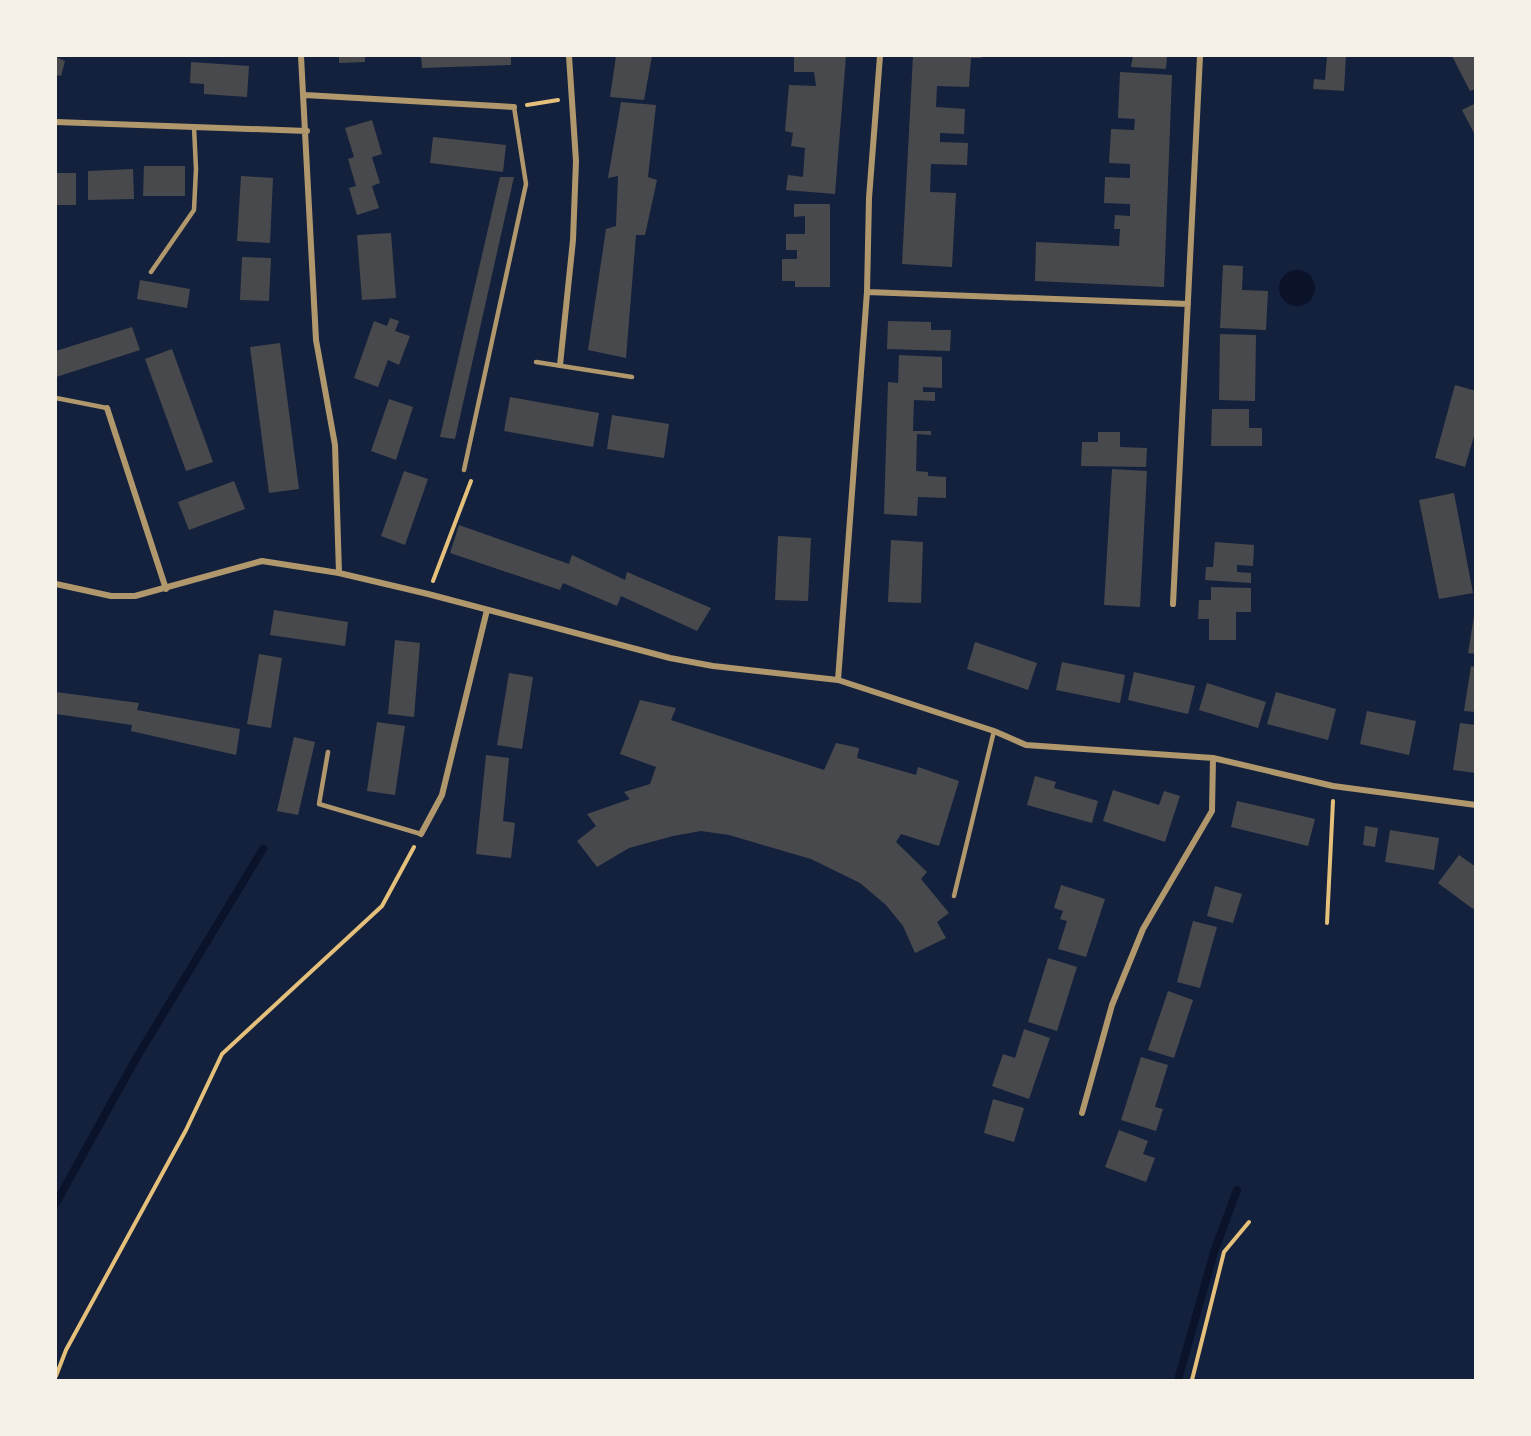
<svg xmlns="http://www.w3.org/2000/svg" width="1531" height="1436" viewBox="0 0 1531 1436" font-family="Rubik,sans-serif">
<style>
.water{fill:#0b132b}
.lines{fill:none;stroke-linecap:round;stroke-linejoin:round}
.stream{stroke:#0b132b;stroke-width:8}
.building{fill:#48494c}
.path{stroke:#e5c07b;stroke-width:4}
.service{stroke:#b1986c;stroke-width:4.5}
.minor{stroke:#b1986c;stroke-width:6}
</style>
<rect width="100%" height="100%" fill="#14213d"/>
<path class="water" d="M1279 288a18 18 0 1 1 36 0a18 18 0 1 1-36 0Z"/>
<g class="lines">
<path class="stream" d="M56,1203L134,1062L263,849
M1178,1380L1214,1252L1237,1190"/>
</g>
<path class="building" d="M339,56H365V62L339,63Z
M421,56H511V65L422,68Z
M616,56H652L644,100L610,97Z
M846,56L835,194L786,190L788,175L803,177L805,148L791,146L793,133L785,131L789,85L816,86L814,72H794V57Z
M913,56H982L981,58H971L969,87L937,86L936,107L965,109L964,134L940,133V142L968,143L967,165L931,164L930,192L956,193L952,267L902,264Z
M1133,56H1167L1166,69L1131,67Z
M1327,56H1346L1344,91L1313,89L1314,79L1325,80Z
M1452,56H1476V89L1470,91Z
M56,57L65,61L61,76L56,75Z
M191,62L249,66L247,97L204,94V84L190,83Z
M1120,72L1172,75L1164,287L1035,281L1036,242L1119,246L1120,229H1114L1115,215L1130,216V204L1104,203L1105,177L1130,178V164L1109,163L1111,129L1134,130L1135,119L1118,118Z
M621,102L656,105L648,177L657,180L645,235H636L626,358L588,350L606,229L616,226L618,176L608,178Z
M1476,103V137L1462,110Z
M372,120L382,154L372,157L380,183L372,186L379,208L357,215L349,188L356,186L348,159L354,157L345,128Z
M433,137L506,145L503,172L430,163Z
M144,166H185V196H143Z
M133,169L134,199L88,200V171Z
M56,173H76V205H56Z
M241,176L273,178L270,243L237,241Z
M500,177H514L455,439L440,437Z
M794,204H830V287H795V281H782V259H797V250H786V234H805V216L794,217Z
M391,233L396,298L362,300L357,235Z
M242,257L271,258L269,301L240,300Z
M1223,265L1243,266L1242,290L1268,291L1266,330L1220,328Z
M140,280L190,289L187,308L137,299Z
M390,318L399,321L395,331L410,336L399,365L388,360L378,387L354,378L374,321L387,326Z
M888,321L931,322V330H951L950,351L887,349Z
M132,327L140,350L56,377V351Z
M1220,334L1256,335L1255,401L1219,400Z
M280,343L299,489L269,493L250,347Z
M172,349L213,462L186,471L145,359Z
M899,355L942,357V388L923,387V392H935V401L914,400L913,431H931V435L917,434L916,471L928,472V476L946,477V498L918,497L917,516L884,514L888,382L898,383Z
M1455,385L1476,391V429L1465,467L1435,458Z
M510,397L599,413L593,447L504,431Z
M389,399L413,407L396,460L371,451Z
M1212,409H1249V428H1262V446H1211Z
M612,415L669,424L664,458L607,449Z
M1098,432H1120V447L1147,448L1146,467L1081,466L1082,442H1098Z
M1112,469L1147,471L1140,607L1104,605Z
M404,471L428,479L405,545L381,536Z
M234,481L245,509L189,530L178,502Z
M1454,493L1473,593L1439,599L1419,500Z
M459,525L569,564L572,555L625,580L627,572L711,608L697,631L621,596L617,606L563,583L560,590L450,553Z
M778,536L811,538L808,601L775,600Z
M891,540L923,542L921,603L888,602Z
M1215,542L1254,545L1253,566L1237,565V572L1251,573V583L1205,580L1206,567H1213Z
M1211,587L1251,588V612H1236V640H1209V619H1198L1199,600H1211Z
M274,610L348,622L345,646L270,635Z
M1474,616H1476V654L1468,653Z
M395,640L420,643L414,717L388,714Z
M975,642L1037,663L1028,690L967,669Z
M259,654L282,658L271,728L247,724Z
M1062,662L1125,675L1120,703L1056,690Z
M1471,666L1476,667V712L1464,711Z
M1134,672L1195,686L1188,714L1128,700Z
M509,673L533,677L522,749L497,745Z
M1207,683L1266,702L1258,728L1199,710Z
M56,692L139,703L137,710L240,729L236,755L131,731L132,725L56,714Z
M1276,692L1336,709L1328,740L1267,724Z
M640,700L676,708L671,720L824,770L836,743L859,748L857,758L916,775L918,767L959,781L939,846L901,834L896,842L927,872L921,879L949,913L937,922L946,938L915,953L903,926L886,905L860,883L811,859L729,835L701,831L673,836L629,848L597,867L577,841L596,826L587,814L630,799L624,792L650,784L656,767L620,754Z
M1367,711L1416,721L1409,755L1360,744Z
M377,722L405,726L395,795L367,791Z
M1460,723L1476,725V773L1453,770Z
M294,737L315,742L298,815L277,811Z
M486,755L509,758L503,821L515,823L511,858L476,854Z
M1035,776L1056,782L1054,788L1098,801L1092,823L1027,805Z
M1113,790L1159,805L1164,791L1180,796L1165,842L1103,821Z
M1237,801L1315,819L1308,846L1231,827Z
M1365,826L1378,828L1375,847L1363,845Z
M1390,830L1439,838L1434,870L1385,862Z
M1459,855L1476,867V905L1473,909L1438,883Z
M1061,885L1105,899L1086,957L1058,949L1067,921L1060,919L1063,911L1054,908Z
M1215,886L1242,894L1233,923L1207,916Z
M1193,921L1217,927L1200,988L1177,982Z
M1048,958L1077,967L1057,1031L1028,1022Z
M1168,991L1193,1000L1174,1058L1148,1050Z
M1024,1029L1050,1038L1029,1099L992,1086L1003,1054L1015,1058Z
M1141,1057L1168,1065L1155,1107L1163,1109L1156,1131L1121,1120Z
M993,1099L1024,1108L1014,1142L984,1133Z
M1119,1130L1148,1141L1143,1154L1155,1158L1146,1182L1105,1167Z"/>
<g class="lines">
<path class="path" d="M527,105L558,100
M433,581L471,481
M1327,923L1333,801
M56,1376L66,1350L186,1130L222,1054L382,906L414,847
M1192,1380L1224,1252L1249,1222"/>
<path class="service" d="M151,272L194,210L196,169L194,127
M536,362L632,377
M56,398L107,408
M464,470L526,184L514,107
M328,752L319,804L421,834
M954,896L994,731"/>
<path class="minor" d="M301,56L316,340L335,445L339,573
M305,95L514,107
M56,122L307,131
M867,292L1188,304
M560,365L573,240L576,161L569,56
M107,408L166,589
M56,584L111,596H135L262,561L339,573L428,594L670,658L713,666L838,680L994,731L1026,745L1213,758L1333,786L1476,805
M1173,604L1200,56
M838,680L867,292L869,198L880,56
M421,834L442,795L487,610
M1082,1113L1112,1005L1143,929L1212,811L1213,758"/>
</g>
<rect width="1531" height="1436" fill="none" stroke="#f6f1e7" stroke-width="114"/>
</svg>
